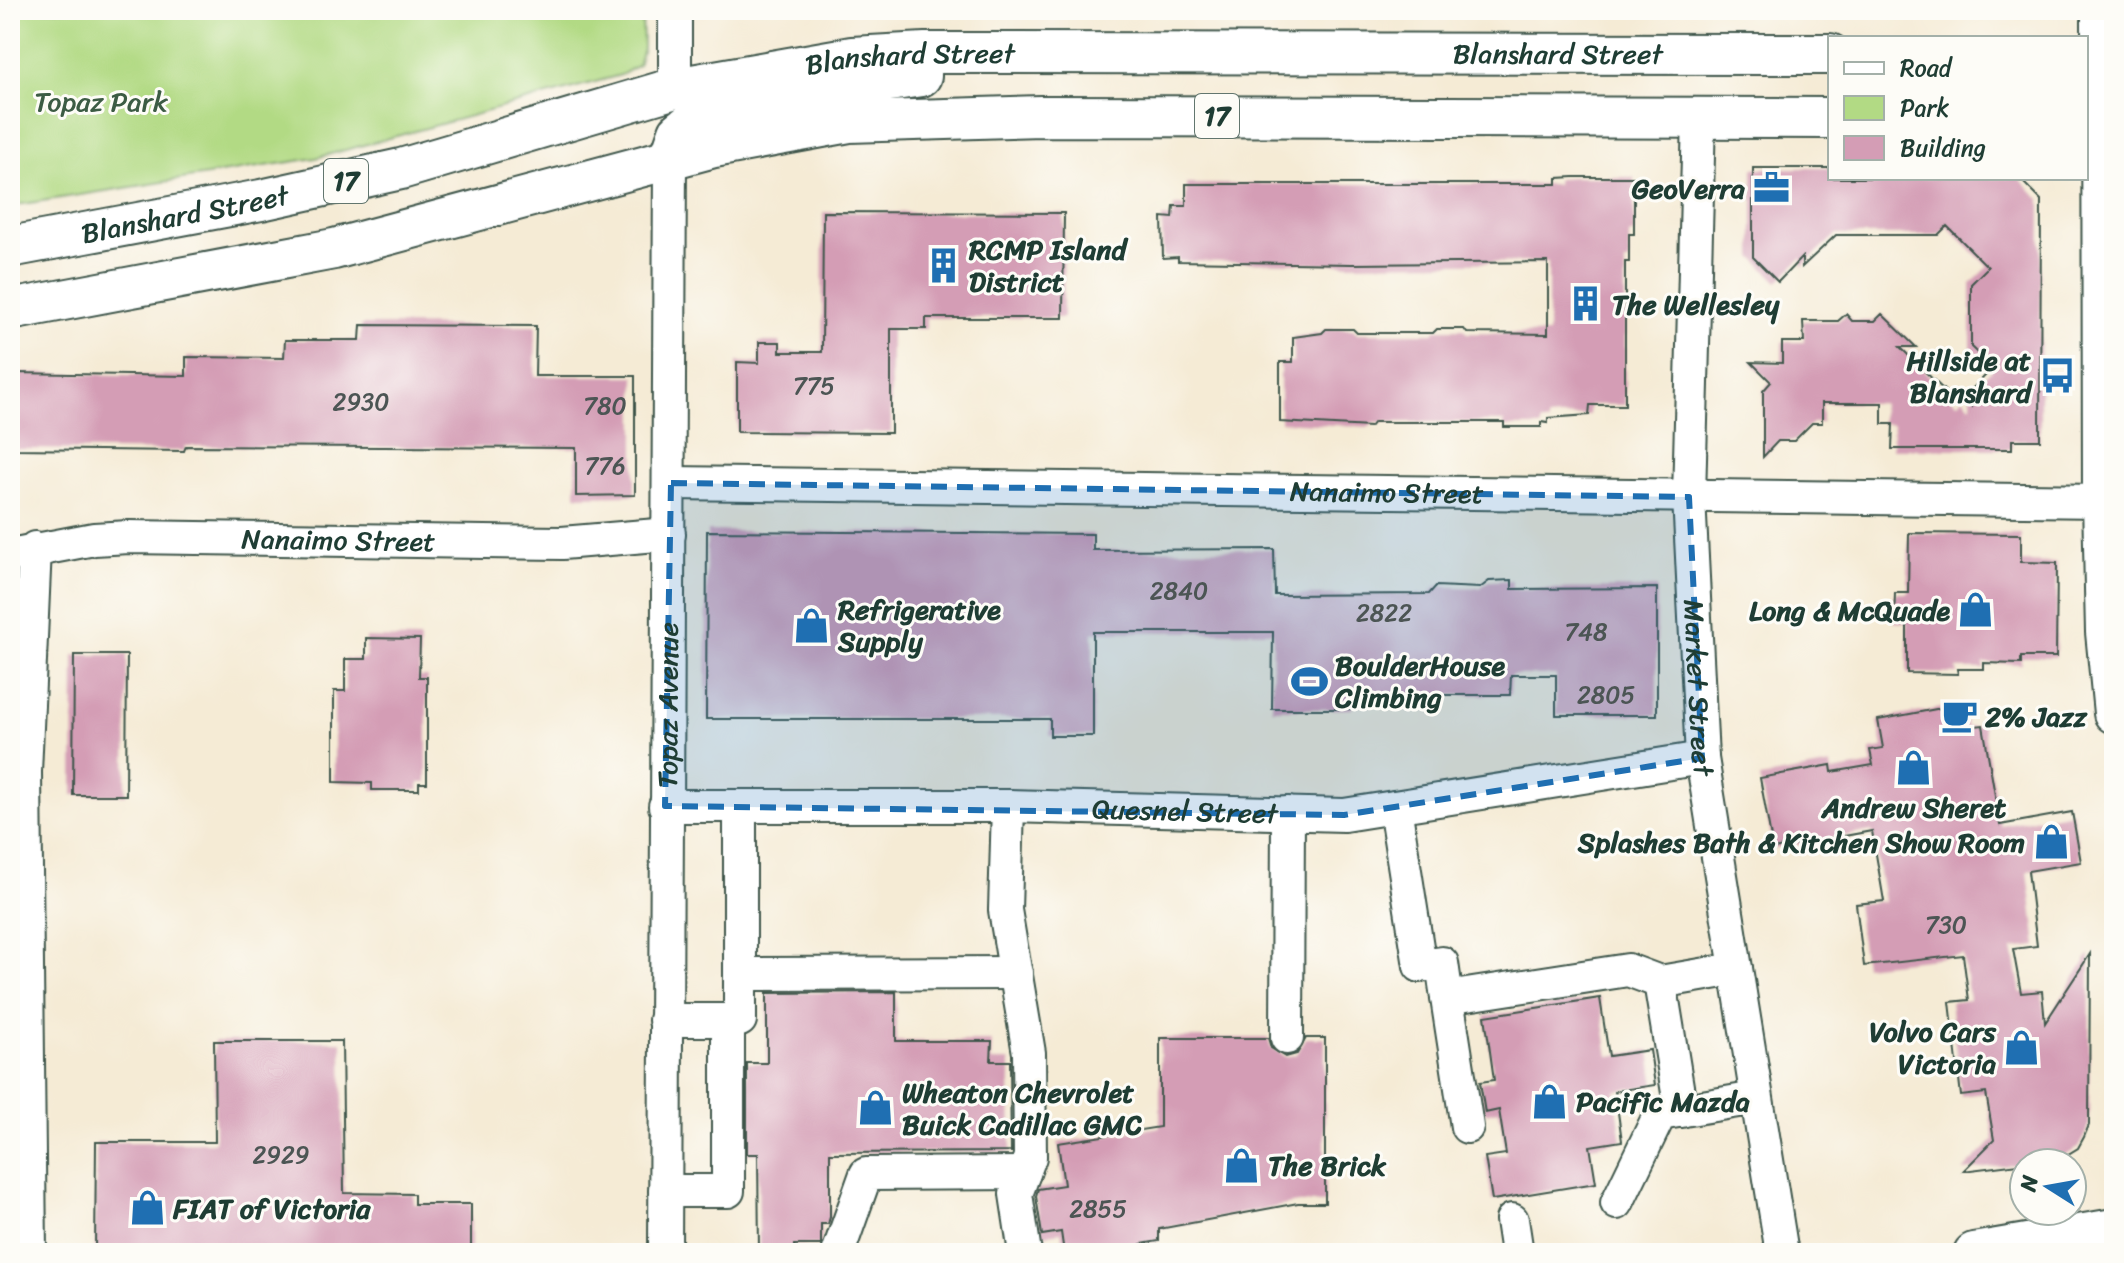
<svg xmlns="http://www.w3.org/2000/svg" width="2124" height="1263" viewBox="0 0 2124 1263" font-family="Sriracha,sans-serif">
<style>
.green{fill:#b2da84;stroke:#688c5c;stroke-width:2}
.building{fill:#d49db5}
.lines{fill:none;stroke-linecap:round;stroke-linejoin:round}
.minor-casing{stroke:#3f574c;stroke-width:36}
.major-casing{stroke:#3f574c;stroke-width:44}
.minor{stroke:#fff;stroke-width:32}
.major{stroke:#fff;stroke-width:40}
.marked{fill:#1f6fb2;fill-opacity:0.2;stroke:#1f6fb2;stroke-width:6;stroke-dasharray:16 10;stroke-linejoin:round}
.labels{text-anchor:middle;stroke-width:6;stroke-linejoin:round;paint-order:stroke}
.number-label{font-size:24px;fill:#4c5554}
.shield{fill:#fdfcf7;stroke:#62766e;stroke-width:2}
.shield-label{font-size:26px;font-weight:bold;fill:#1f3d34}
.street-label{font-size:28px;fill:#1f3d34;stroke:#fdfcf7}
.park-label{font-size:28px;fill:#3c5c44;stroke:#fdfcf7}
.poi-label{font-size:28px;font-weight:bold;fill:#1f3d34;stroke:#fdfcf7;text-anchor:start}
</style>
<rect width="100%" height="100%" fill="#fdfcf7"/>
<filter id="ink" filterUnits="userSpaceOnUse"><feTurbulence type="fractalNoise" baseFrequency=".0125" numOctaves="2"/><feDisplacementMap in="SourceGraphic" scale="16" xChannelSelector="R" yChannelSelector="G"/><feConvolveMatrix kernelMatrix="1 2 1 2 8 2 1 2 1" color-interpolation-filters="sRGB"/></filter>
<filter id="wash" filterUnits="userSpaceOnUse"><feTurbulence type="fractalNoise" baseFrequency=".006" numOctaves="4" result="noise"/><feDisplacementMap in="SourceGraphic" scale="32" xChannelSelector="R" yChannelSelector="G"/><feGaussianBlur stdDeviation="1.8" result="paint"/><feColorMatrix in="noise" values="0 0 0 0 0 0 0 0 0 0 0 0 0 0 0 0 0 1.4 0 .05"/><feComposite in="paint" operator="in"/></filter>
<g filter="url(#wash)">
<rect width="100%" height="100%" fill="#f5ebd5"/>
<path class="green" d="M10,10H642L643,48L638,65L621,75L316,158L10,206Z"/>
<g id="blocks">
<path class="building" d="M1753,168H1830V178H2019L2041,200L2040,440H2012V449H1892L1893,424H1882V403H1822V423H1812L1794,441H1778L1763,457V391L1771,382L1751,362L1782,363V342H1804L1803,321H1838L1846,314L1852,321H1875L1882,314L1916,347H1900L1957,403L1963,397L1971,406V390L1993,368L1971,347V284L1988,267L1947,226L1938,235H1836L1802,267V257L1778,282L1753,257Z
M1574,177H1634V234H1629V262H1625V405H1590L1589,415L1548,418V423L1541,422V427H1504V422H1374L1370,427L1280,422V362H1293V337L1322,333L1326,329H1353L1357,333H1433L1437,329H1464L1467,333L1548,334V262L1352,264L1178,261V257L1163,258L1162,217L1173,218L1174,206H1186V184H1557V178Z
M823,212L1064,213L1063,318H926V329H891V433L737,432V362L759,363V342H780V352H822Z
M361,325L536,326L535,376H635V495L576,496V448L186,446L184,451L15,449V373L186,376V357L284,358L285,340H360Z
M707,531L1093,534V550L1274,549L1275,595L1429,594L1436,586L1480,588L1489,581L1512,580V589L1657,588V715H1556V675H1511L1510,695H1429L1430,701L1352,700V709H1272L1273,632H1093V736H1050V719H706Z
M1909,533L2021,534V562L2057,563L2056,657H2021V664L1984,663V669H1957L1958,674L1907,673V623L1894,622L1895,593H1908Z
M366,638L420,639L419,677H427V783H419V790H372V783L334,782V691H345V659H366Z
M74,655H127L126,795H73Z
M1963,704L1967,727L1983,725L2000,825L2072,812L2081,862L2028,871L2037,946L2013,949L2021,993L2042,991L2045,1023L2090,954L2089,1125L2084,1137L2078,1148L2060,1159L1963,1171L1994,1140L1986,1093L1961,1096L1950,1002L1969,1000L1963,955L1864,966L1856,904L1884,901L1872,831L1773,849L1760,778L1831,765L1832,772L1873,765L1870,750L1883,748L1878,720Z
M896,992V1041H992L991,1061H1010L1011,1152L830,1153V1217L828,1224H821V1245H794V1253H759L758,1154H747V1063H767V993Z
M1600,998L1609,1056L1650,1050L1655,1085L1615,1091L1622,1141L1590,1146L1596,1183L1492,1200L1485,1157L1506,1154L1499,1110L1485,1113L1480,1082L1494,1080L1485,1016Z
M1160,1038H1268L1271,1048L1286,1057L1297,1054L1306,1038H1325V1203H1298L1159,1229V1241L1141,1244L1143,1253H1064L1061,1232L1042,1235L1036,1196L1038,1189L1064,1185L1058,1143L1160,1127Z
M214,1041H342L344,1193L414,1194V1204H471V1253H223V1248H179V1253H95L96,1142H215Z"/>
</g>
</g>
<g filter="url(#ink)">
<use href="#blocks" fill-opacity="0" stroke="#3f574c" stroke-width="2"/>
<g class="lines">
<defs>
<g id="minor">
<path d="M675,88V10"/>
<path id="s1" d="M1699,118L1689,497L1702,758L1782,1253"/>
<path id="s2" d="M671,483L2103,501"/>
<path id="s3" d="M10,555L94,539L129,537L562,543L669,534"/>
<path id="s4" d="M665,806H1008L1344,815L1702,758"/>
<path d="M1008,806L1005,910L1029,1053L1030,1157L1016,1194L1025,1253"/>
<path d="M1395,807L1420,966L1442,963L1447,998"/>
<path d="M740,974L1016,973"/>
<path d="M1660,982L1681,1111"/>
<path d="M665,1020H740V806"/>
<path d="M1287,1038L1288,813"/>
<path d="M1467,1127L1447,998L1628,970L1660,982L1736,969"/>
<path d="M665,1191H728V1020"/>
<path d="M1617,1203L1660,1114L1756,1098"/>
<path d="M1512,1220L1517,1253"/>
<path d="M30,1253L25,772L35,548"/>
<path id="s5" d="M665,1253L670,158"/>
<path d="M838,1253L866,1174L1024,1173"/>
</g>
<g id="major">
<path d="M2102,10L2103,501L2106,632L2114,713"/>
<path d="M670,158L679,132L694,120L799,95L921,76"/>
<path id="s6" d="M10,247L261,200L401,169L675,88L852,57L925,53L1830,54"/>
<path d="M10,310L334,249L714,147L849,122L1041,116L1830,118"/>
<path d="M1974,1253L2114,1229"/>
</g>
</defs>
<use href="#minor" class="minor-casing"/>
<use href="#major" class="major-casing"/>
<use href="#minor" class="minor"/>
<use href="#major" class="major"/>
</g>
</g>
<path class="marked" d="M671,483L1689,497L1702,758L1344,815L665,806Z"/>
<defs>
<symbol id="office-bare" viewBox="-9 -9 18 18"><path d="M-6-3h4V-5.5h4V-3h4V5H-6ZM-1-4.5V-3h2v-1.5ZM-6 0V1H6V0Z" fill="#1f6fb2" stroke="#fdfcf7" stroke-width="2.5" paint-order="stroke"/></symbol>
<symbol id="building-bare" viewBox="-9 -9 18 18"><path d="M-4-6H4V6H1V3H-1V6H-4ZM-2.5-4.3h1.7v1.8h-1.7ZM.8-4.3h1.7v1.8H.8ZM-2.5-1h1.7V.8h-1.7ZM.8-1h1.7V.8H.8Z" fill="#1f6fb2" stroke="#fdfcf7" stroke-width="2.5" paint-order="stroke"/></symbol>
<symbol id="bus-bare" viewBox="-9 -9 18 18"><path d="M-5-6H5V4H4V6H2V4H-2V6H-4V4H-5ZM-3.5-4V0h7V-4ZM-3.5 1.2v1.5H-2V1.2ZM2 1.2v1.5H3.5V1.2Z" fill="#1f6fb2" stroke="#fdfcf7" stroke-width="2.5" paint-order="stroke"/></symbol>
<symbol id="shop-bare" viewBox="-9 -9 18 18"><path d="M-5-2.5h2.3a2.7 3.5 0 0 1 5.4 0H5L5.5 6h-11ZM-1.5-2.5h3a1.5 2.3 0 0 0-3 0Z" fill="#1f6fb2" stroke="#fdfcf7" stroke-width="2.5" paint-order="stroke"/></symbol>
<symbol id="stadium-bare" viewBox="-9 -9 18 18"><path d="M0-5a6.5 5 0 1 0 0 10a6.5 5 0 1 0 0-10ZM-3.5-1.8h7v3.6h-7Z" fill="#1f6fb2" stroke="#fdfcf7" stroke-width="2.5" paint-order="stroke"/></symbol>
<symbol id="cafe-bare" viewBox="-9 -9 18 18"><path d="M-5.5-4.5H6V0H3Q3 3.5 0 3.5H-2.5Q-5.5 3.5-5.5 0ZM3-3.2v2h1.7v-2ZM-6 4.5H4V6H-6Z" fill="#1f6fb2" stroke="#fdfcf7" stroke-width="2.5" paint-order="stroke"/></symbol>
</defs>
<g fill-rule="evenodd">
<use href="#office-bare" x="1746" y="162" width="51" height="51"/>
<use href="#building-bare" x="918" y="240" width="51" height="51"/>
<use href="#building-bare" x="1560" y="278" width="51" height="51"/>
<use href="#bus-bare" x="2032" y="350" width="51" height="51"/>
<use href="#shop-bare" x="1950" y="584" width="51" height="51"/>
<use href="#shop-bare" x="786" y="600" width="51" height="51"/>
<use href="#stadium-bare" x="1284" y="656" width="51" height="51"/>
<use href="#cafe-bare" x="1934" y="690" width="51" height="51"/>
<use href="#shop-bare" x="1888" y="742" width="51" height="51"/>
<use href="#shop-bare" x="2026" y="816" width="51" height="51"/>
<use href="#shop-bare" x="1996" y="1022" width="51" height="51"/>
<use href="#shop-bare" x="1524" y="1076" width="51" height="51"/>
<use href="#shop-bare" x="850" y="1082" width="51" height="51"/>
<use href="#shop-bare" x="1216" y="1140" width="51" height="51"/>
<use href="#shop-bare" x="122" y="1182" width="51" height="51"/>
</g>
<g class="labels">
<g class="number-label">
<text x="814" y="394">775</text>
<text x="361" y="410">2930</text>
<text x="605" y="414">780</text>
<text x="605" y="474">776</text>
<text x="1179" y="599">2840</text>
<text x="1384" y="621">2822</text>
<text x="1586" y="640">748</text>
<text x="1606" y="703">2805</text>
<text x="1946" y="933">730</text>
<text x="281" y="1163">2929</text>
<text x="1098" y="1217">2855</text>
</g>
<g class="shield">
<rect x="1195" y="94" width="44" height="44" rx="6"/>
<rect x="324" y="159" width="44" height="44" rx="6"/>
</g>
<g class="shield-label">
<text x="1217" y="125">17</text>
<text x="346" y="190">17</text>
</g>
<g class="street-label">
<text dy="10" stroke="none"><textPath href="#s6" startOffset="1570">Blanshard Street</textPath></text>
<text dy="10" stroke="none"><textPath href="#s6" startOffset="922">Blanshard Street</textPath></text>
<text dy="10" stroke="none"><textPath href="#s6" startOffset="178">Blanshard Street</textPath></text>
<text dy="10" stroke="none"><textPath href="#s2" startOffset="716">Nanaimo Street</textPath></text>
<text dy="10" stroke="none"><textPath href="#s3" startOffset="330">Nanaimo Street</textPath></text>
<text dy="10" stroke="none"><textPath href="#s1" startOffset="570">Market Street</textPath></text>
<text dy="10" stroke="none"><textPath href="#s5" startOffset="548">Topaz Avenue</textPath></text>
<text dy="10" stroke="none"><textPath href="#s4" startOffset="520">Quesnel Street</textPath></text>
</g>
<g class="park-label">
<text x="101" y="111">Topaz Park</text>
</g>
<g class="poi-label">
<text x="1745" y="198" text-anchor="end">GeoVerra</text>
<text x="969" y="259">RCMP Island<tspan x="969" dy="32">District</tspan></text>
<text x="1612" y="314">The Wellesley</text>
<text x="2031" y="370" text-anchor="end">Hillside at<tspan x="2031" dy="32">Blanshard</tspan></text>
<text x="838" y="619">Refrigerative<tspan x="838" dy="32">Supply</tspan></text>
<text x="1950" y="620" text-anchor="end">Long &amp; McQuade</text>
<text x="1335" y="675">BoulderHouse<tspan x="1335" dy="32">Climbing</tspan></text>
<text x="1985" y="726">2% Jazz</text>
<text x="1914" y="817" text-anchor="middle">Andrew Sheret</text>
<text x="2025" y="852" text-anchor="end">Splashes Bath &amp; Kitchen Show Room</text>
<text x="1996" y="1041" text-anchor="end">Volvo Cars<tspan x="1996" dy="32">Victoria</tspan></text>
<text x="902" y="1102">Wheaton Chevrolet<tspan x="902" dy="32">Buick Cadillac GMC</tspan></text>
<text x="1576" y="1111">Pacific Mazda</text>
<text x="1268" y="1175">The Brick</text>
<text x="173" y="1218">FIAT of Victoria</text>
</g>
</g>
<rect width="2124" height="1263" fill="none" stroke="#fdfcf7" stroke-width="40"/>
<rect x="1828" y="36" width="260" height="144" fill="#fdfcf7" stroke="#a4b0a9" stroke-width="2"/>
<rect x="1844" y="62" width="40" height="12" fill="#ffffff" stroke="#a4b0a9" stroke-width="2"/>
<text x="1900" y="76" font-size="24" fill="#1f3d34">Road</text>
<rect x="1844" y="96" width="40" height="24" fill="#b2da84" stroke="#a4b0a9" stroke-width="2"/>
<text x="1900" y="116" font-size="24" fill="#1f3d34">Park</text>
<rect x="1844" y="136" width="40" height="24" fill="#d49db5" stroke="#a4b0a9" stroke-width="2"/>
<text x="1900" y="156" font-size="24" fill="#1f3d34">Building</text>
<g transform="translate(2048 1187) rotate(281)"><circle r="38" fill="#fdfcf7" stroke="#a4b0a9" stroke-width="2"/>
<path d="M0-6L14 30L0 20L-14 30Z" fill="#1f6fb2"/>
<text y="-12" font-size="22" font-weight="bold" text-anchor="middle" fill="#1f3d34">N</text>
</g>
</svg>
